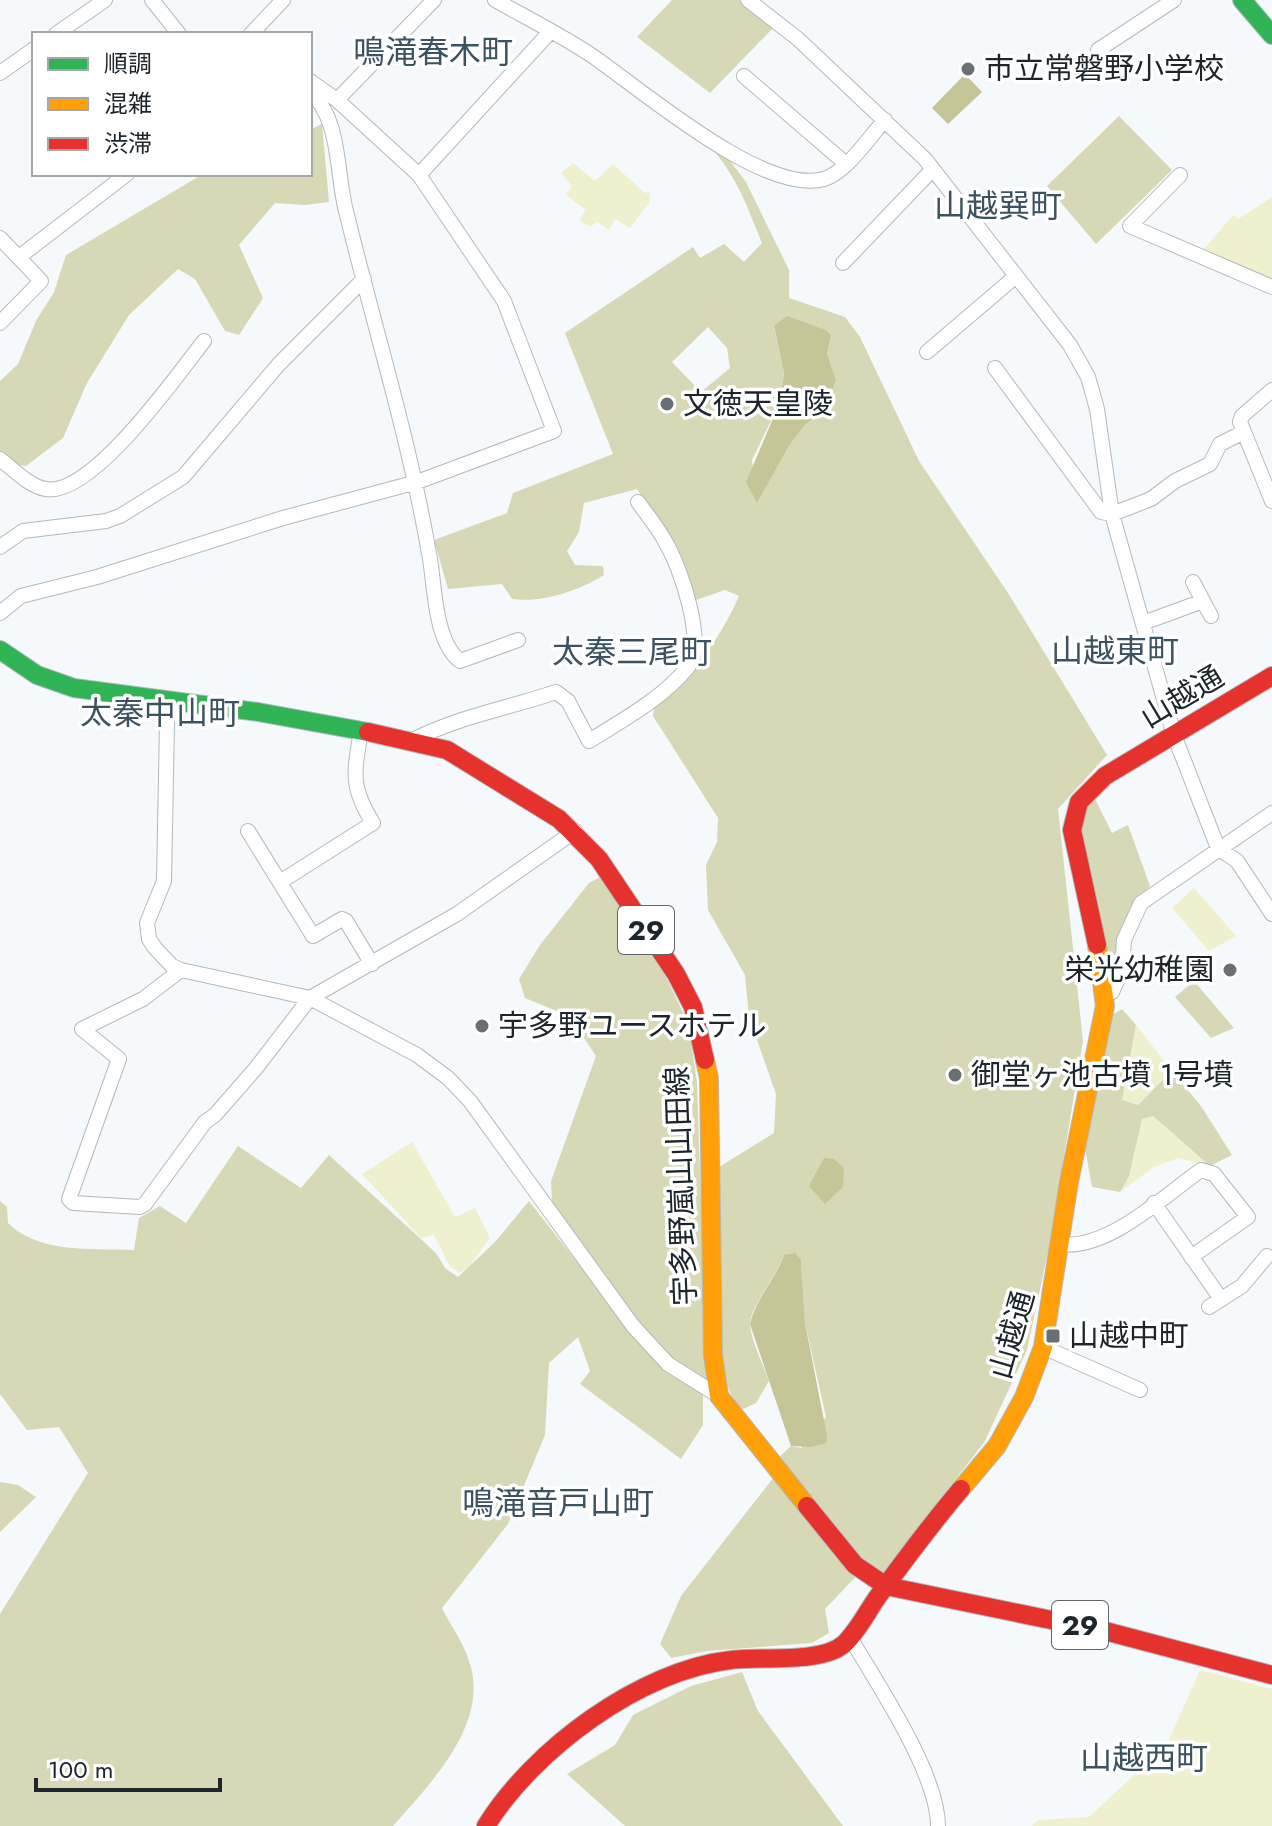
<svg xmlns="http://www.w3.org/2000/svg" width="1272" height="1826" viewBox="0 0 1272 1826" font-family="Jost,'Noto Sans JP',sans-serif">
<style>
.green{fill:#eef0ce}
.forest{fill:#d7d8b5;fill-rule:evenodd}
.water{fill:#c5c598}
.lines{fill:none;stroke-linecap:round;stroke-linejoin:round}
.street-casing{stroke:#b3b9bd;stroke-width:16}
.fast-casing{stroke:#b3b9bd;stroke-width:20}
.slow-casing{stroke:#b3b9bd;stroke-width:20}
.jam-casing{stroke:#b3b9bd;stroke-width:20}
.street{stroke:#fefefe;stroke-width:14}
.fast{stroke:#30b455;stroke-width:18}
.slow{stroke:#ff9f0a;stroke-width:18}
.jam{stroke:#e5322d;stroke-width:18}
.poi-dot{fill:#687074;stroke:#fff;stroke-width:3}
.labels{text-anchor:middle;stroke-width:7;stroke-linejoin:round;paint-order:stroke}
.shield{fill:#fff;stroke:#60676b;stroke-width:2}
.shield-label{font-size:28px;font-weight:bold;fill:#1c262c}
.poi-label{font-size:30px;fill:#1c262c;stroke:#fff;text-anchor:start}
.street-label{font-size:30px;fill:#1c262c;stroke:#fff}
.neighbourhood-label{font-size:32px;fill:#3b5360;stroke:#fff}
</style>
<rect width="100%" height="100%" fill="#f6f9fb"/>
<path class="green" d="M573,163L595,181L613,164L645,193L650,192L649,203L630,228L615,219L609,230L597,222L590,227L579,220L586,210L566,195L572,186L561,173Z
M1272,197V281L1204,249L1233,215L1238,219Z
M1194,888L1236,936L1209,951L1172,908Z
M1136,1025L1172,1071L1138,1105L1121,1100Z
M1153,1116L1210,1166L1178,1158L1154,1167L1120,1192L1129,1176L1142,1119Z
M412,1142L455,1217L475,1208L490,1238L468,1268L459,1273L449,1265L434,1235L421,1238L362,1174Z
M1200,1670L1272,1689V1826H1032L1038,1820L1089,1817L1167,1744Z"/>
<path class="forest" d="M672,0H742L776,25L710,93L637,37Z
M1119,116L1172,170L1096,244L1047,186Z
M322,124L329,202L305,205L275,203L239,245L263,298L239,335L225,331L195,279L178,269L129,315L87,383L63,438L26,466L0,463V381L18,364L36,321L54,292L66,255L203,174H310V130Z
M710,146L728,158L746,182L789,270V298L845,317L860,337L919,461L1008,593L1107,755L1058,809L1083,1041L1048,1252L1027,1350L985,1441L883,1574L867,1565L825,1609L829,1633L812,1643L707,1651L671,1658L660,1644L681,1596L784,1464L779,1457L791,1446L801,1448L826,1417L805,1323L801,1260L784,1255C777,1275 749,1309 750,1325C752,1343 763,1364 769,1381L756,1403L739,1411L719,1368V1167L774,1133L776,1094L749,1017L745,975L708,910L706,865L717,842L718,818L653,716L655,701C698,665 716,647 739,596L725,590L693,601L667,534L637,489L584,503L579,532L567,551L575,565L603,566L604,575C578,591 543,603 512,599L502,584L448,589L434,540L507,513L513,493L613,454L565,333L693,247L700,258L724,244L744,262L762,243C746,204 738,179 710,146ZM708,327L727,348L730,368L701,392L672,362ZM774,327L827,353L836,380L826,407L804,426L789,446L757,502L752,460L780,402L784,373Z
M1094,797L1112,833L1128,825L1150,886L1137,899L1111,968L1082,831L1080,815Z
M600,877L666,977L688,1023L697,1082L707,1381L672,1359L637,1322L552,1203L551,1181L596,1056L569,1016L525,998L519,979L540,945L589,883Z
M1194,981L1234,1028L1211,1038L1175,997Z
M1122,1009L1136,1025L1122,1100L1138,1105L1172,1071L1201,1106L1232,1155L1210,1166L1153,1116L1142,1119L1129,1176L1120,1192L1092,1187L1085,1148L1112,1015Z
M238,1146L301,1188L329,1155L436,1253L445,1268L458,1277L495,1242L529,1201L630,1330L703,1394V1425L681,1459L580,1384L590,1371L578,1337L549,1363L545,1435L508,1524L442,1608C451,1626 465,1645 470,1664C489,1725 429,1785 393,1826H0V1614L88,1473L59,1427L27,1430L0,1394V1201L7,1207L8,1223C39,1254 92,1248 134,1250L139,1218L160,1206L186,1223Z
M0,1482L18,1485L36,1497L0,1532Z
M742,1672L758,1711L843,1826H625L567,1774L615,1745L633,1715L691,1686Z"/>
<path class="water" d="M965,74L982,92L948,124L932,108Z
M787,316L826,330L831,335L827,353L836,380L826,407L804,426L789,446L757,503L746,482L780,402L784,373L774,326Z
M824,1158L834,1159L844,1168L843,1187L825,1204L809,1186Z
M795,1253L801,1260L805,1323L827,1436L826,1443L810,1447L791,1446L750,1324C756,1298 775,1280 784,1255Z"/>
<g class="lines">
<defs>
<path id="street" d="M152,0L179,34
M495,0C527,18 561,35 591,55C641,89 764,196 824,179C847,172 869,137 885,120
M748,0L798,39L925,159L1070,345L1088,377L1097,409L1112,514L1174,735L1218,848L1237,861L1272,914
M56,34L105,0
M251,34L283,0
M1098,50L1174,0
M0,73L34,49
M744,76L845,163
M310,92C341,119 336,173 346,211C374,327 410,441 430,559C435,590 435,641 460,661L518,640
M337,100L434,0
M419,175L550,32
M1180,175L1130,226L1272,287
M0,238L41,281L0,323
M19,257L127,174
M843,263L933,169
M927,352L1016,276
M995,368L1101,512L1112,514L1151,499L1175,481L1210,464L1220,444L1242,433
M1272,390L1242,416L1240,422L1272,501
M0,459C13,469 30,487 46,489C92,497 177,375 204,341
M0,547L23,531L106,521L120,516L183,477L279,364L364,279
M1193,582L1211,616
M0,613L21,596L97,577L283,518L417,482L554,431L504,301L419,175L337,100L310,81
M1143,623L1203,601
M164,700L167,723L164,881L147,923L149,939L155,948L172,966L181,970L310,998L417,1055L448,1078L470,1101L633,1326L668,1364L719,1396
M413,740C457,717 509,708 556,692L568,701L589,741C623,720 663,698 688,667C707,644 680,566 666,543C659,529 648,516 638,502
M248,831L313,936L342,919L346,921L372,964
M280,882L373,823C350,786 354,773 361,731
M181,970L143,999L82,1029L119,1059L69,1199L73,1203L140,1207L145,1204L205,1122L215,1115L256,1068L310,998L457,914L575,831
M1104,993L1112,992L1122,970L1124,940L1141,903L1272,813
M1154,1203L1221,1299
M1060,1244C1107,1251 1164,1196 1201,1170L1214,1174L1248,1217L1191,1257
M1209,1307L1242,1286L1267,1256
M1043,1347L1140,1390
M851,1639C878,1685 938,1774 938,1826"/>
<path id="fast" d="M1242,0L1272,35
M0,650L37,675L74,688L258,712L368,732"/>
<path id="slow" d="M705,1060L709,1078L713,1355L719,1396L807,1506
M961,1489L997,1446L1024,1397L1043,1347L1069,1182L1105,1006L1097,945"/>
<path id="jam" d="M368,732L447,750L559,819L599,859L676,974L693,1007L705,1060
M1097,945L1072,830L1079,802L1105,776L1272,676
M807,1506L855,1565L886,1586L1105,1631L1272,1675
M486,1826C533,1750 640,1670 731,1660C760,1656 821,1664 844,1644C858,1631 868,1610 879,1595C906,1558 932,1523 961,1489"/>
</defs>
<use href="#street" class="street-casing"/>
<use href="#fast" class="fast-casing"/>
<use href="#slow" class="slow-casing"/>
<use href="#jam" class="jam-casing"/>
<use href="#street" class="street"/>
<use href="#fast" class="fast"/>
<use href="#slow" class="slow"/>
<use href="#jam" class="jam"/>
</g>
<g class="poi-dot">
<circle cx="968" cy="69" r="8"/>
<circle cx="667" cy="404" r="8"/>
<circle cx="1230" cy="970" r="8"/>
<circle cx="482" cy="1026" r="8"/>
<circle cx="955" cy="1075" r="8"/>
<rect x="1045" y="1328" width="16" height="16" rx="4"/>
</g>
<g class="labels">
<g class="shield">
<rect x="618" y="906" width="56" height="48" rx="6"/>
<rect x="1052" y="1601" width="56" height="48" rx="6"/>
</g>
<g class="shield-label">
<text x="646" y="940">29</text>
<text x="1080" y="1635">29</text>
</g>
<g class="poi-label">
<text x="984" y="79">市立常磐野小学校</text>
<text x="683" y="414">文徳天皇陵</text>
<text x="1214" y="980" text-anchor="end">栄光幼稚園</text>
<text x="498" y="1036">宇多野ユースホテル</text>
<text x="971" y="1085">御堂ヶ池古墳 1号墳</text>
<text x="1069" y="1346">山越中町</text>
</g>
<g class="street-label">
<text transform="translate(1182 697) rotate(-31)" y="10">山越通</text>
<text transform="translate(681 1186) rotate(-92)" y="10">宇多野嵐山山田線</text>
<text transform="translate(1012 1335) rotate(-74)" y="10">山越通</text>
</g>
<g class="neighbourhood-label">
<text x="433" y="63">鳴滝春木町</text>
<text x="998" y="217">山越巽町</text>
<text x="1115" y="662">山越東町</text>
<text x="632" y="663">太秦三尾町</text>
<text x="160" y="724">太秦中山町</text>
<text x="558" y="1514">鳴滝音戸山町</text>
<text x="1144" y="1769">山越西町</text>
</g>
</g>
<rect x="32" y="32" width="280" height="144" fill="#ffffff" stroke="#a4a8ab" stroke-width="2"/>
<rect x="48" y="58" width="40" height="12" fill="#30b455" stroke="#a4a8ab" stroke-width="2"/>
<text x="104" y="72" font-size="24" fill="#1c262c">順調</text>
<rect x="48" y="98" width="40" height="12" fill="#ff9f0a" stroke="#a4a8ab" stroke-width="2"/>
<text x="104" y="112" font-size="24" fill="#1c262c">混雑</text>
<rect x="48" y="138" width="40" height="12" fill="#e5322d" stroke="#a4a8ab" stroke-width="2"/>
<text x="104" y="152" font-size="24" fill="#1c262c">渋滞</text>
<path d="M36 1778v12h184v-12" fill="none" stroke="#1c262c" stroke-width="4"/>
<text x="48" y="1778" font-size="24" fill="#1c262c" stroke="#ffffff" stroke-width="6" paint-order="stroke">100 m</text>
</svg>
